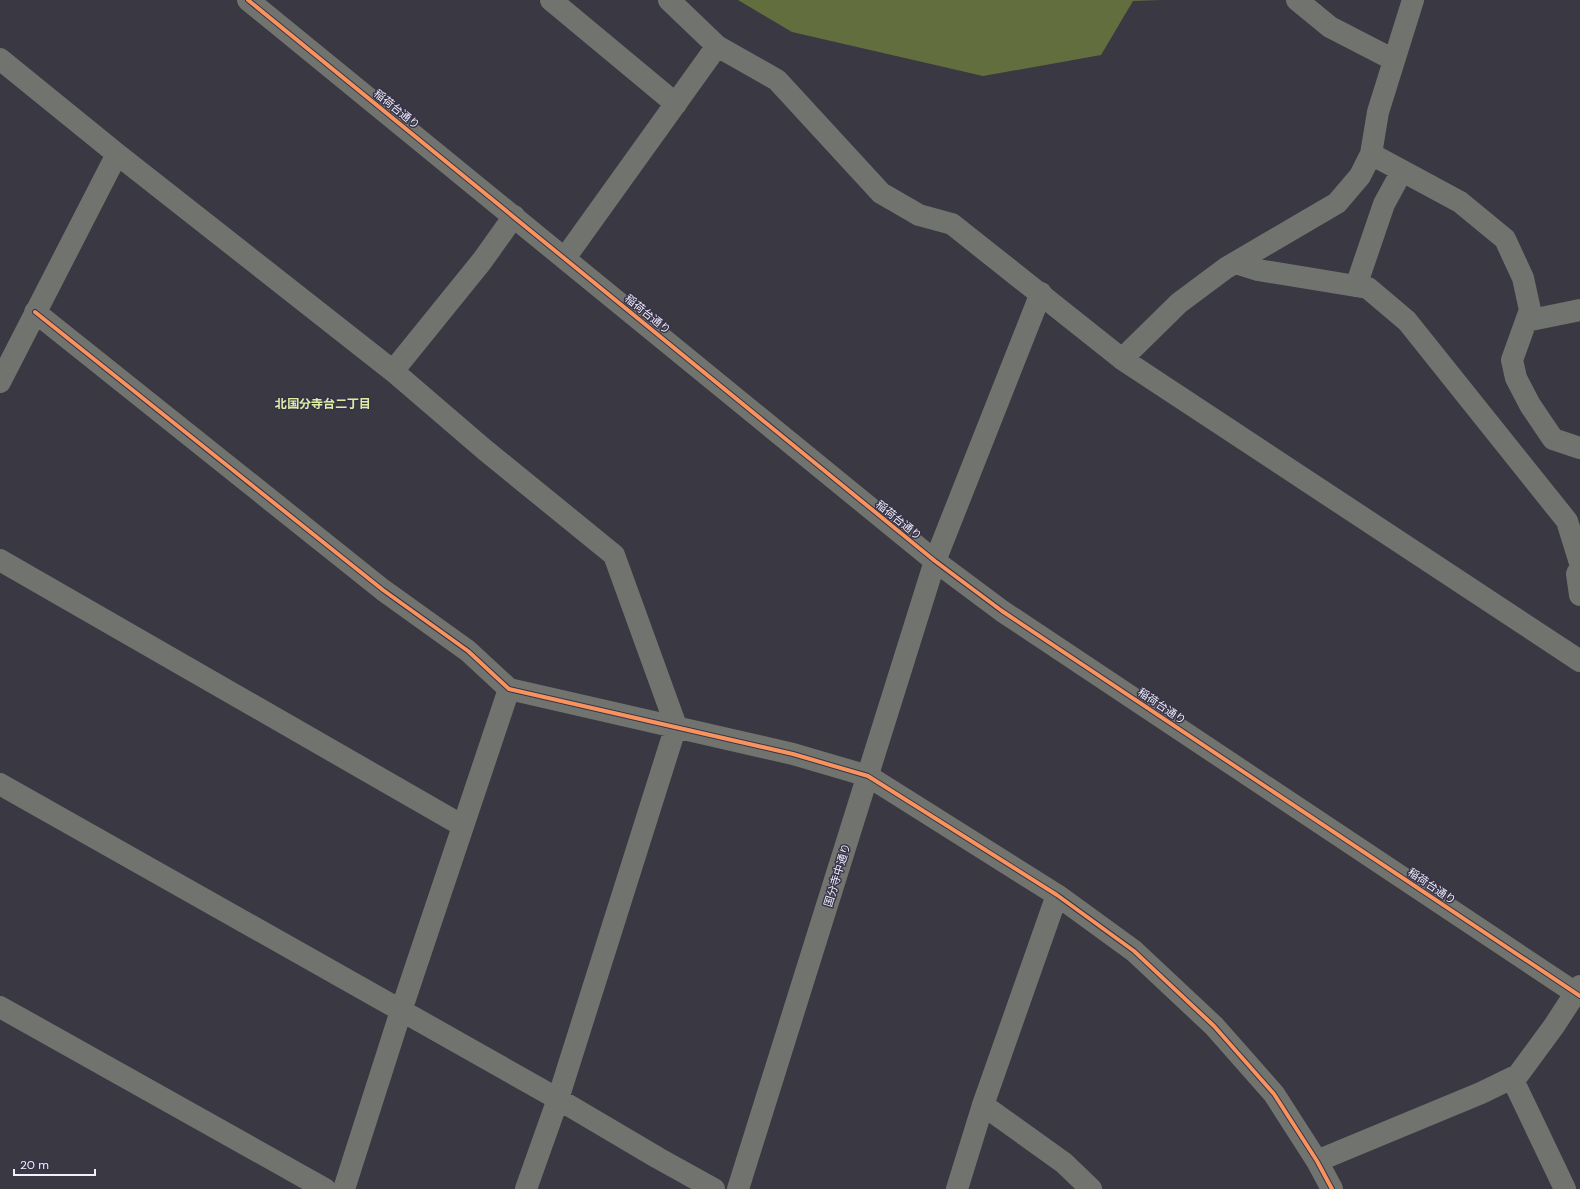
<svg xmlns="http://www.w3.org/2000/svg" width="1580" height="1189" viewBox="0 0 1580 1189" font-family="'DM Sans','Noto Sans JP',sans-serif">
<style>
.forest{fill:#636e3e}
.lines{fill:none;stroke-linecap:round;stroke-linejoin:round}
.minor{stroke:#71746e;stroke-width:22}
.tertiary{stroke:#71746e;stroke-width:22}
.cycleway-casing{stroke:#373348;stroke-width:6}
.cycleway{stroke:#f8935d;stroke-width:4}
.labels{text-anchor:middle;stroke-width:3;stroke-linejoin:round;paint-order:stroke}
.street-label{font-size:11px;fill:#f0effd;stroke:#373348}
.neighbourhood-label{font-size:12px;font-weight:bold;fill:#dbeea3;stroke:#373348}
</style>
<rect width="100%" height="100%" fill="#3a3843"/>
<path class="forest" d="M738,0H1161L1133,1L1101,55L983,76L792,32Z"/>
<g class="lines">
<path class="minor" d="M551,0L676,104
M669,0L717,46L777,80L881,193L919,215L952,224L1122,359L1580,661
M1297,0L1330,27L1394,60
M0,59L117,154L393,371L485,450L614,555L676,726L558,1099L526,1189
M1371,154L1460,202L1505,239L1523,278L1530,310L1512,360L1516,378L1530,405L1553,439L1580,448
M565,258L717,46
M1236,263L1258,270L1368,288L1407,321L1567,521L1580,563
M1356,286L1384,204L1402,171
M35,312L383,590L468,651L509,689L793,754L868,776L1057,895L1134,951L1214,1026L1274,1094L1317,1161L1332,1189
M1526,321L1580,310
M1122,359L1179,303L1226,268L1337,203L1360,176L1371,154L1378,112L1413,0
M393,371L482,261L514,216
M0,382L117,154
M0,560L463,826
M1580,568L1577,574L1580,595
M0,784L558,1099L658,1158L714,1189
M0,1007L325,1189
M1512,1078L1565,1189
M983,1105L1064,1163L1091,1189
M1317,1161L1481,1093L1518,1075L1554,1026L1580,986
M344,1189L401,1011L509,689
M957,1189L983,1105L1057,895"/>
<path class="tertiary" d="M248,0L935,561L1002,611L1580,996
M738,1189L935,561L1041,293"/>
<defs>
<path id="cycleway" d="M248,0L935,561L1002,611L1580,996
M35,312L383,590L468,651L509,689L793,754L868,776L1057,895L1134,951L1214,1026L1274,1094L1317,1161L1332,1189"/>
</defs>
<use href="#cycleway" class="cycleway-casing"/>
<use href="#cycleway" class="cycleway"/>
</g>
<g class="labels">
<g class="street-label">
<text transform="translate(397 109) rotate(39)" y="4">稲荷台通り</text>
<text transform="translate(648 314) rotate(39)" y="4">稲荷台通り</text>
<text transform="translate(899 520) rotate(39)" y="4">稲荷台通り</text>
<text transform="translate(1162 706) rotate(34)" y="4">稲荷台通り</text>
<text transform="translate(837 875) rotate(-73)" y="4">国分寺中通り</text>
<text transform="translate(1432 886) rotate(34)" y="4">稲荷台通り</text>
</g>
<g class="neighbourhood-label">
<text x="323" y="408">北国分寺台二丁目</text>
</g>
</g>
<path d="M14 1169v6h81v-6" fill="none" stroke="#f0effd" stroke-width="2"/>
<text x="20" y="1169" font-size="12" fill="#f0effd" stroke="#373348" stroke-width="3" paint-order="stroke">20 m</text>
</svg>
